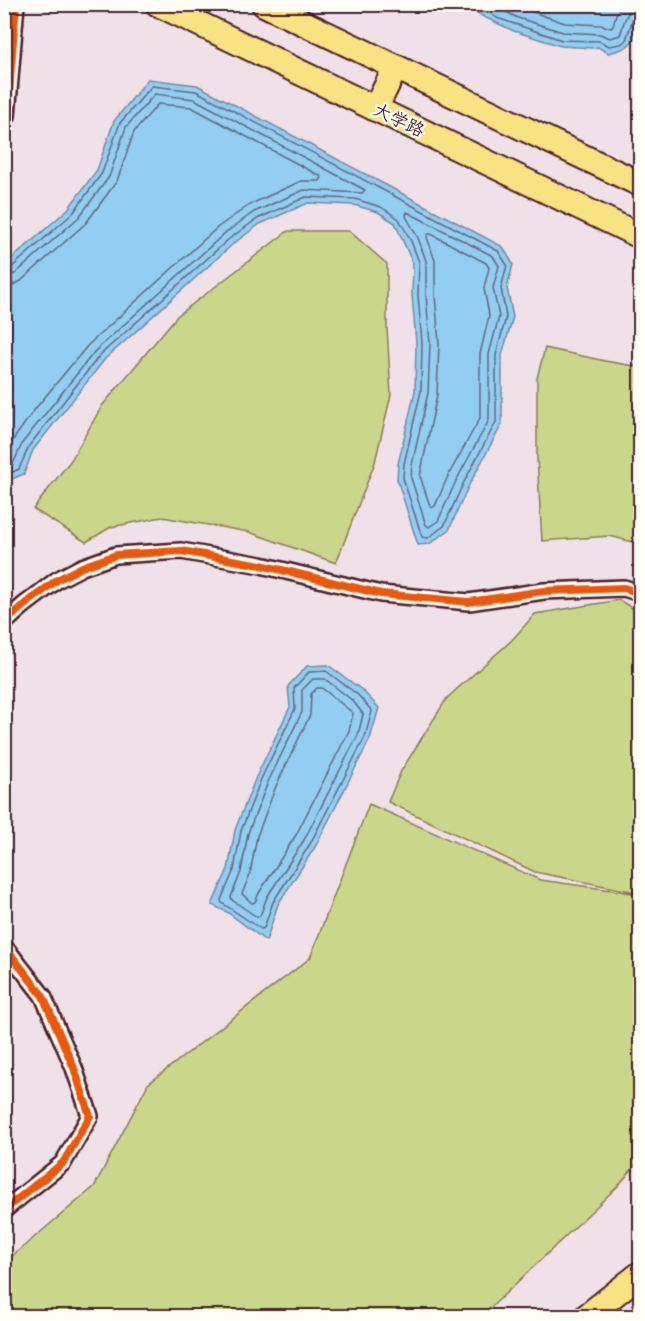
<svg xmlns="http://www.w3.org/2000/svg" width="645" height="1321" viewBox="0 0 645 1321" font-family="'Patrick Hand','LXGW WenKai TC',sans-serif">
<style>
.green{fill:#cad689;stroke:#8a7a5a;stroke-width:1.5}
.water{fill:#91cef2;stroke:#7588a2;stroke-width:1.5}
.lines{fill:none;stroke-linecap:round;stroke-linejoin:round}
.shore{stroke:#66657b;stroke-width:1.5}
.street-casing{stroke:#4a1f2b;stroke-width:20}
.primary-casing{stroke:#4a1f2b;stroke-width:28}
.street{stroke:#fdfcf7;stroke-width:15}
.primary{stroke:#f8e281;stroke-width:24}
.cycleway-casing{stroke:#fdfcf7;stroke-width:11}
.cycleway{stroke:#e8590c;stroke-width:8}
.labels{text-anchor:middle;stroke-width:4.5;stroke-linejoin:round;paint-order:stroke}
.street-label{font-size:18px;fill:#4a1f2b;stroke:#fdfcf7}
</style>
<rect width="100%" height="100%" fill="#f0e1e8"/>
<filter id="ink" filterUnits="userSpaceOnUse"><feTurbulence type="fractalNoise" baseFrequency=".0167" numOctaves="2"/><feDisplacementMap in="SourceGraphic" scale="12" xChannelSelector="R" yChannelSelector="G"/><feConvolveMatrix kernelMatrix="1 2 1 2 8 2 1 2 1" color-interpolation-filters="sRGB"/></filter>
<g filter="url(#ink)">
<path class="green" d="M288,231H349L387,264V328L391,395L375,462L336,563L249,532L162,517L111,527L86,542L33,509L71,460L102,406L177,316Z
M545,348L605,361L640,367V544L610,536L542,541L537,458V378Z
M619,600L640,613V893L535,872L388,802L401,771L447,698L512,640L535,614Z
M369,804L540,880L640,894V1160L618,1186L482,1316H5V1262L94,1187L148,1084L310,958Z"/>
<path class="water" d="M467,5H640C641,13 639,16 637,24C635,28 636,30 635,34C632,48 620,50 608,53L598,47L593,48L561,46L514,31L482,16Z
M148,79L197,85L503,247L513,264L507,288L513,317L502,355V424L468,487L449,530L429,544L418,545L397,479L398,464L415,391L416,343L412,295L413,264L395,223L378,212L354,205L308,203L260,224L233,244L105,359L33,450L24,474L5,482V265L68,209L97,170L114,121Z
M328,665L362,690L379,708L370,739L315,847L278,904L266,941L227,912L212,905L228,869L235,830L256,777L290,707L288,686L307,666Z"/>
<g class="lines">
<path class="shore" d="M477,4L497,18L562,40L599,41L609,46L621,44L626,40L633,19L640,16
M489,4L518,18L563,32L600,34L610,38L620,35C625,22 624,9 640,8
M509,4L565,23L601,25L611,28L613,26L616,14L624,4
M407,212L493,256L499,266L493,288L499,317L489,354V420L456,481L438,521L429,527L426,525L411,478L412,465L428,393L430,343L426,295V261L418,238L406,216Z
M428,234H431L486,263L489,268L484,288L489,316L480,354V418L448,476L435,506L432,508L430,506L420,476L437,395L439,343L435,295V261L427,237Z
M4,269L11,268L73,213L102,173L120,123L152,86L196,91L498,251L507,265L501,288L506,317L496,355V422L463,484L444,526L428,538L422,537L403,478L404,464L421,391L422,343L418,295L419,262L411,241L399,219L381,207L355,199L306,197L257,219L229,239L100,355L29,446L19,469L4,476
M4,277L15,274L79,217L109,177L126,127L155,94L194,99L365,190L362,193L304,190L254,212L225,233L95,351L23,442L13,464L4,468
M4,286L13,285L21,281L86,223L117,181L134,132L158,104L191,107L322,177L320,181H301L251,204L218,227L88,345L35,409L15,437L4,458
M326,671L358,695L372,711L365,737L310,844L273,902L264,928L261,929L222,903L221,900L234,870L241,831L261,779L295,709L294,688L309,672Z
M313,679H325L353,701L363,714L358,735L304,840L267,897L260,916L257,917L232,900L231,897L241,872L248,833L268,782L302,712V690Z
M317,688H322L353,713L349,731L296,835L259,893L255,902L252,903L242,894L250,874L257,836L276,786L310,715L311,694Z"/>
<defs>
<path id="street" d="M4,122L7,116L16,4
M4,623L23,606L57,580L82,567L116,555L181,551L261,565L381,594L469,602L544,591L624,588L640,593
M4,946L43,996L74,1068L90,1116L63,1163L4,1210"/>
<path id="primary" d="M158,4L640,236
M264,4L640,184
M375,109L396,67
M587,1316L640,1274"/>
</defs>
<use href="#street" class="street-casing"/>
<use href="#primary" class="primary-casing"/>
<use href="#street" class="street"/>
<use href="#primary" class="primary"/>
<defs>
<path id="cycleway" d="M4,122L7,116L16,4
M4,623L23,606L57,580L82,567L116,555L181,551L261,565L381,594L469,602L544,591L624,588L640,593
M4,946L43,996L74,1068L90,1116L63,1163L4,1210"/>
</defs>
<use href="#cycleway" class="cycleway-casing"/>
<use href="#cycleway" class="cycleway"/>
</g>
</g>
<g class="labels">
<g class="street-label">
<text transform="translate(399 120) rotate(26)" y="6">大学路</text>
</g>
</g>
<rect width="645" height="1321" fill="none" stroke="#fdfcf7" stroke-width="24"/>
<rect x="12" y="12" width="621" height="1297" fill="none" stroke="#4a1f2b" stroke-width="2" filter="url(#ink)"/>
</svg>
